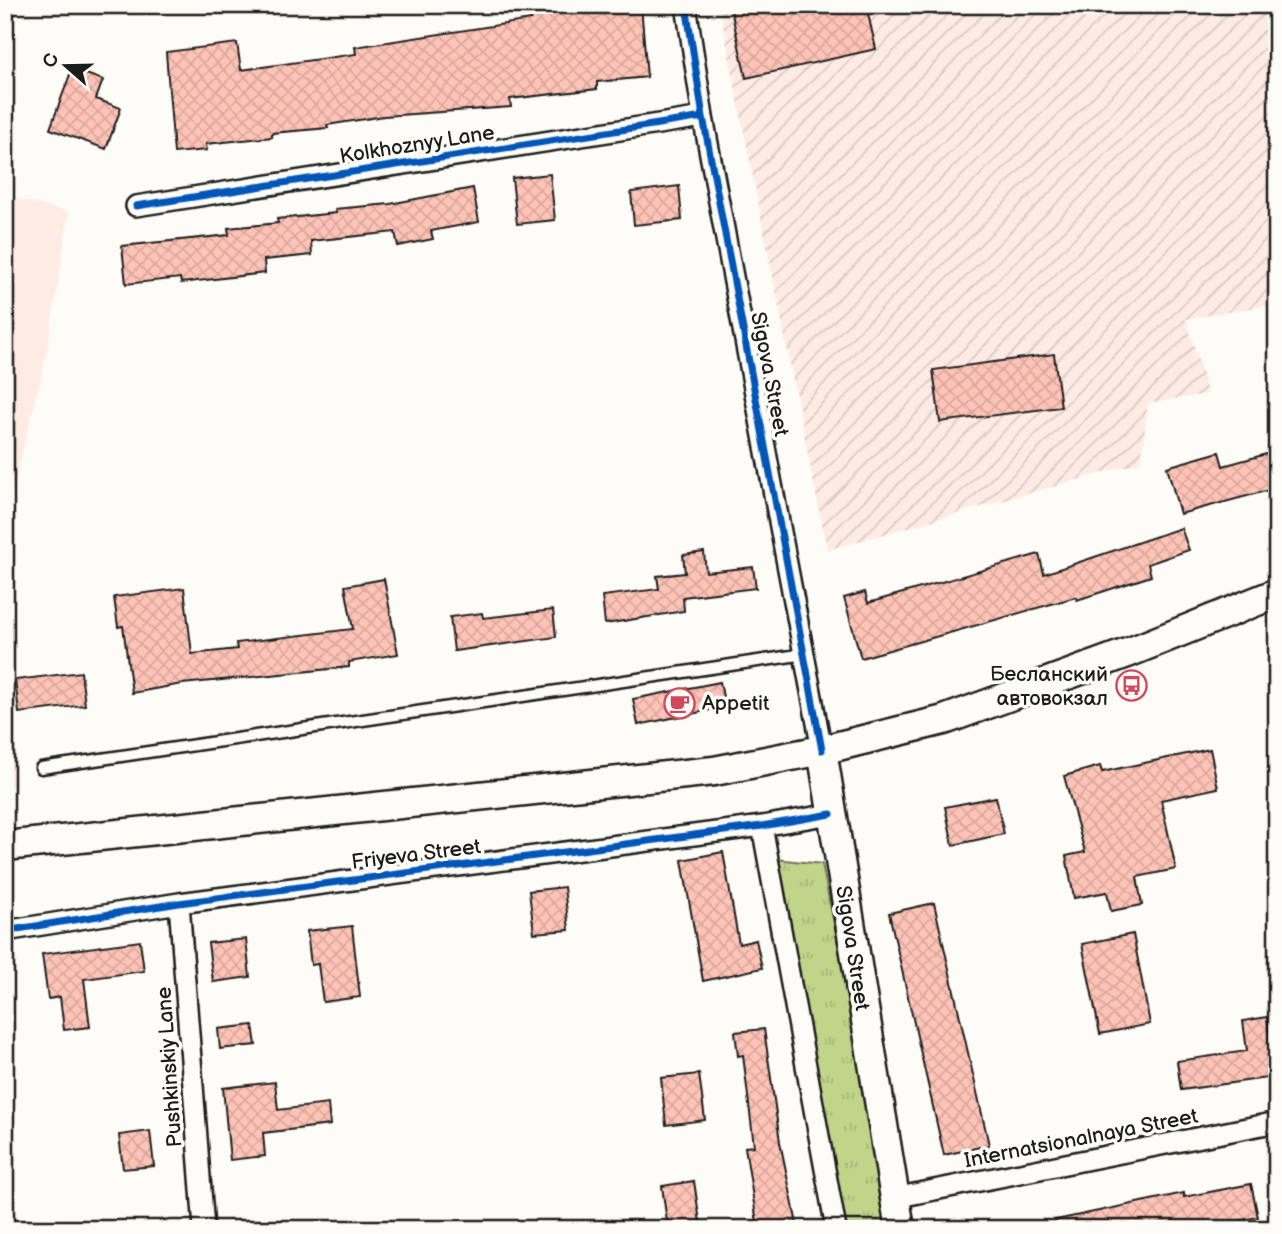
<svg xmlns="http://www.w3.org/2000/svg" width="1282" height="1234" viewBox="0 0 1282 1234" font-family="'Balsamiq Sans',sans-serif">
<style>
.built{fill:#feebe4}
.industrial{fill:url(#industrial-furrows)}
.grass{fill:url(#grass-tufts);stroke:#6e7853;stroke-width:2}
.building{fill:url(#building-cross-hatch);stroke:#1c1c1c;stroke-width:2}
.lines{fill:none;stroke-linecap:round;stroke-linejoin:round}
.service-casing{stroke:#1c1c1c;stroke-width:15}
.minor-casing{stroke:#1c1c1c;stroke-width:24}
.secondary-casing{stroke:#1c1c1c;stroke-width:33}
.service{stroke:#fdfcf7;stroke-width:10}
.minor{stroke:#fdfcf7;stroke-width:19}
.secondary{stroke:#fdfcf7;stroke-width:28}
.cycleway-casing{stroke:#fdfcf7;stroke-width:11}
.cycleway{stroke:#0057b8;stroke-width:7}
.labels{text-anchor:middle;stroke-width:7;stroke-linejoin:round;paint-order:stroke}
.street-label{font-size:21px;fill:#1c1c1c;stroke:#fdfcf7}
.poi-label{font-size:21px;fill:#1c1c1c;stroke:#fdfcf7;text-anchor:end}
</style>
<defs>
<pattern id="industrial-furrows" width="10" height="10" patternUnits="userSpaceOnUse" patternTransform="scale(1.75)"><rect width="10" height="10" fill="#feebe4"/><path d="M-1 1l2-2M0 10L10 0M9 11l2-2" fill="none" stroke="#d9c9c3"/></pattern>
<pattern id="grass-tufts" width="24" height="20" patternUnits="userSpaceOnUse" patternTransform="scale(1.75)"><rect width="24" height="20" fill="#c0d58a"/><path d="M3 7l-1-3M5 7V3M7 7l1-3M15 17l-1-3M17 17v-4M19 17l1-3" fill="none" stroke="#a4b676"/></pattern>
<pattern id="building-cross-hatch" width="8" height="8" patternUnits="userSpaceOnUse" patternTransform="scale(1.75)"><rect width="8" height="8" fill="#ffc4b7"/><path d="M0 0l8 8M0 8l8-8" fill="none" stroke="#daa89d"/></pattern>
</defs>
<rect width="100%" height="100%" fill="#fdfcf7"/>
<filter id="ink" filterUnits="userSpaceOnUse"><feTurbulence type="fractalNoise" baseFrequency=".0143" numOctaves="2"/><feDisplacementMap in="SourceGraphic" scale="14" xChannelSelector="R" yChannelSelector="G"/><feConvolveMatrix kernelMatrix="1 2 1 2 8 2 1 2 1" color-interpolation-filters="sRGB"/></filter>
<g filter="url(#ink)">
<path class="built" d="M5,196L69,212L47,352L5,522Z
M5,633L15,788L5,787Z"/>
<path class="industrial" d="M719,5H1277V304L1186,319L1208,394L1148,403L1141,462L827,550Z"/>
<path class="grass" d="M775,859L822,864L895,1229H844Z"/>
<path class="building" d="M529,5H641L647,77L597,82V89L510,99L511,107L384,116L327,125L328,128L272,133V137L206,144L207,150L174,153L166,52L237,43L241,70L356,54L355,47L531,20Z
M730,5H866L876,49L746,78Z
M72,69L103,80L96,99L121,108L106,149L50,129Z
M550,174L555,220L517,224L512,178Z
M679,186L682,220L634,225L631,192Z
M473,188L479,222L431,231L433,239L398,246L395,232L311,241L312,255L264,260L265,273L181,283L180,278L126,284L122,246L229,235L228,228L278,223L277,219L336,213L335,209L390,204Z
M1054,354L1061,407L940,422L933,370Z
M1277,451V488L1180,514L1167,467L1219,452L1223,466Z
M1181,528L1189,550L1148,564L1151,576L1077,600L1076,597L861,658L844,598L865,592L868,603L1039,554L1044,574Z
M704,552L706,572L753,567L756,588L683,597L684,611L605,624L602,596L659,589L657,576L685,573L683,555Z
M384,579L398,654L349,662V667L182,684L132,693L123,626L118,627L114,597L184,588L192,654L237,649L236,643L353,629L345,586Z
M553,610L556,637L454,651L450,617L482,613L483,618Z
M81,672L85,705L19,713L15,680Z
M720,682L725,707L638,725L633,699Z
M1210,749L1218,788L1161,800L1176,869L1137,877L1142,905L1111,911L1107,892L1074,898L1066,856L1085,852L1064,776L1100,766L1102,772Z
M996,797L1004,834L953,845L945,807Z
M723,852L739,944L756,940L762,968L703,981L682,860Z
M564,887L569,930L534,933L529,891Z
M934,903L989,1145L944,1155L889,913Z
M352,926L360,997L323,1002L318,964L311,965L307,931Z
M1133,934L1150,1024L1100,1034L1082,944Z
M246,939L250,977L213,982L208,943Z
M140,941L144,971L84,979L90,1027L64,1030L60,997L48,999L42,954Z
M1267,1017L1275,1077L1181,1090L1177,1061L1247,1051L1243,1021Z
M253,1025L256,1045L220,1049L218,1029Z
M764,1029L780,1142L798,1229H758L745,1147L754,1146L743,1055L738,1056L735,1032Z
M699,1074L705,1120L666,1125L661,1078Z
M275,1082L278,1110L328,1104L330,1125L263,1133L265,1156L230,1160L223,1088Z
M150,1131L154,1166L123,1169L119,1135Z
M694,1181L701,1229H668L662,1186Z
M1251,1184L1258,1217L1198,1229H1057L1056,1220L1184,1193V1197Z"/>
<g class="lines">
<defs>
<path id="service" d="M41,768L805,654"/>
<path id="minor" d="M686,5L703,117L822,750
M136,206L703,117
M762,826L836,1229
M179,903L204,1229
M5,931L179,903L762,826L831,814
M894,1198L1277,1122"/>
<path id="secondary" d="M822,750L900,1229
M5,846L714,771L822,750L944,720L1130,652L1277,593"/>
</defs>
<use href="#service" class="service-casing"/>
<use href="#minor" class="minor-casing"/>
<use href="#secondary" class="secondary-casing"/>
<use href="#service" class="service"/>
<use href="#minor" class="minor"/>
<use href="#secondary" class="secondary"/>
<defs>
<path id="cycleway" d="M686,5L703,117L822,750
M136,206L703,117
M5,931L179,903L762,826L831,814"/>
</defs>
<use href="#cycleway" class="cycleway-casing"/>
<use href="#cycleway" class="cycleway"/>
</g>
</g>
<defs>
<symbol id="bus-ring" viewBox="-11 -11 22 22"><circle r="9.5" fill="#fdfcf7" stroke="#d1495b" stroke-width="1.5"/><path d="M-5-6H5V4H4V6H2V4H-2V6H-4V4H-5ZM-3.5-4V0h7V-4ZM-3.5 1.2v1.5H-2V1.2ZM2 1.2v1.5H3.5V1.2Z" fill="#d1495b"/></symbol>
<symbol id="cafe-ring" viewBox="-11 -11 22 22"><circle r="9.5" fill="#fdfcf7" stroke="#d1495b" stroke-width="1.5"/><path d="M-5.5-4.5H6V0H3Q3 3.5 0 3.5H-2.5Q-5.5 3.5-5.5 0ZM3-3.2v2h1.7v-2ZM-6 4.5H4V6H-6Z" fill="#d1495b"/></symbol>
</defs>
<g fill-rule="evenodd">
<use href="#bus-ring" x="1114" y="668" width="35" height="35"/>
<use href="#cafe-ring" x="662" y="686" width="35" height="35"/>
</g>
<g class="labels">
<g class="street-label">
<text transform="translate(417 144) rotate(-9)" y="7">Kolkhoznyy Lane</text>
<text transform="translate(770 374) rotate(79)" y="7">Sigova Street</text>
<text transform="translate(416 854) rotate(-7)" y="7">Friyeva Street</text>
<text transform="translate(853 948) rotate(81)" y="7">Sigova Street</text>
<text transform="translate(169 1067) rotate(-94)" y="7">Pushkinskiy Lane</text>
<text transform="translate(1081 1138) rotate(-11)" y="7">Internatsionalnaya Street</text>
</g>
<g class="poi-label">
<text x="1108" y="681">Бесланский<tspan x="1108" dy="24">автовокзал</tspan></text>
<text x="702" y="710" text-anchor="start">Appetit</text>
</g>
</g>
<rect width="1282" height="1234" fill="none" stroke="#fdfcf7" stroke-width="28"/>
<rect x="14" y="14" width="1254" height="1206" fill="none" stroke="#1c1c1c" stroke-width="2.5" filter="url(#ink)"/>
<g transform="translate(66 66) rotate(290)" stroke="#fdfcf7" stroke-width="5" paint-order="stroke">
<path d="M0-5L12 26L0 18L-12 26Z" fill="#1c1c1c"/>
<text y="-10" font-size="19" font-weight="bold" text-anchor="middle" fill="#1c1c1c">С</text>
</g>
</svg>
